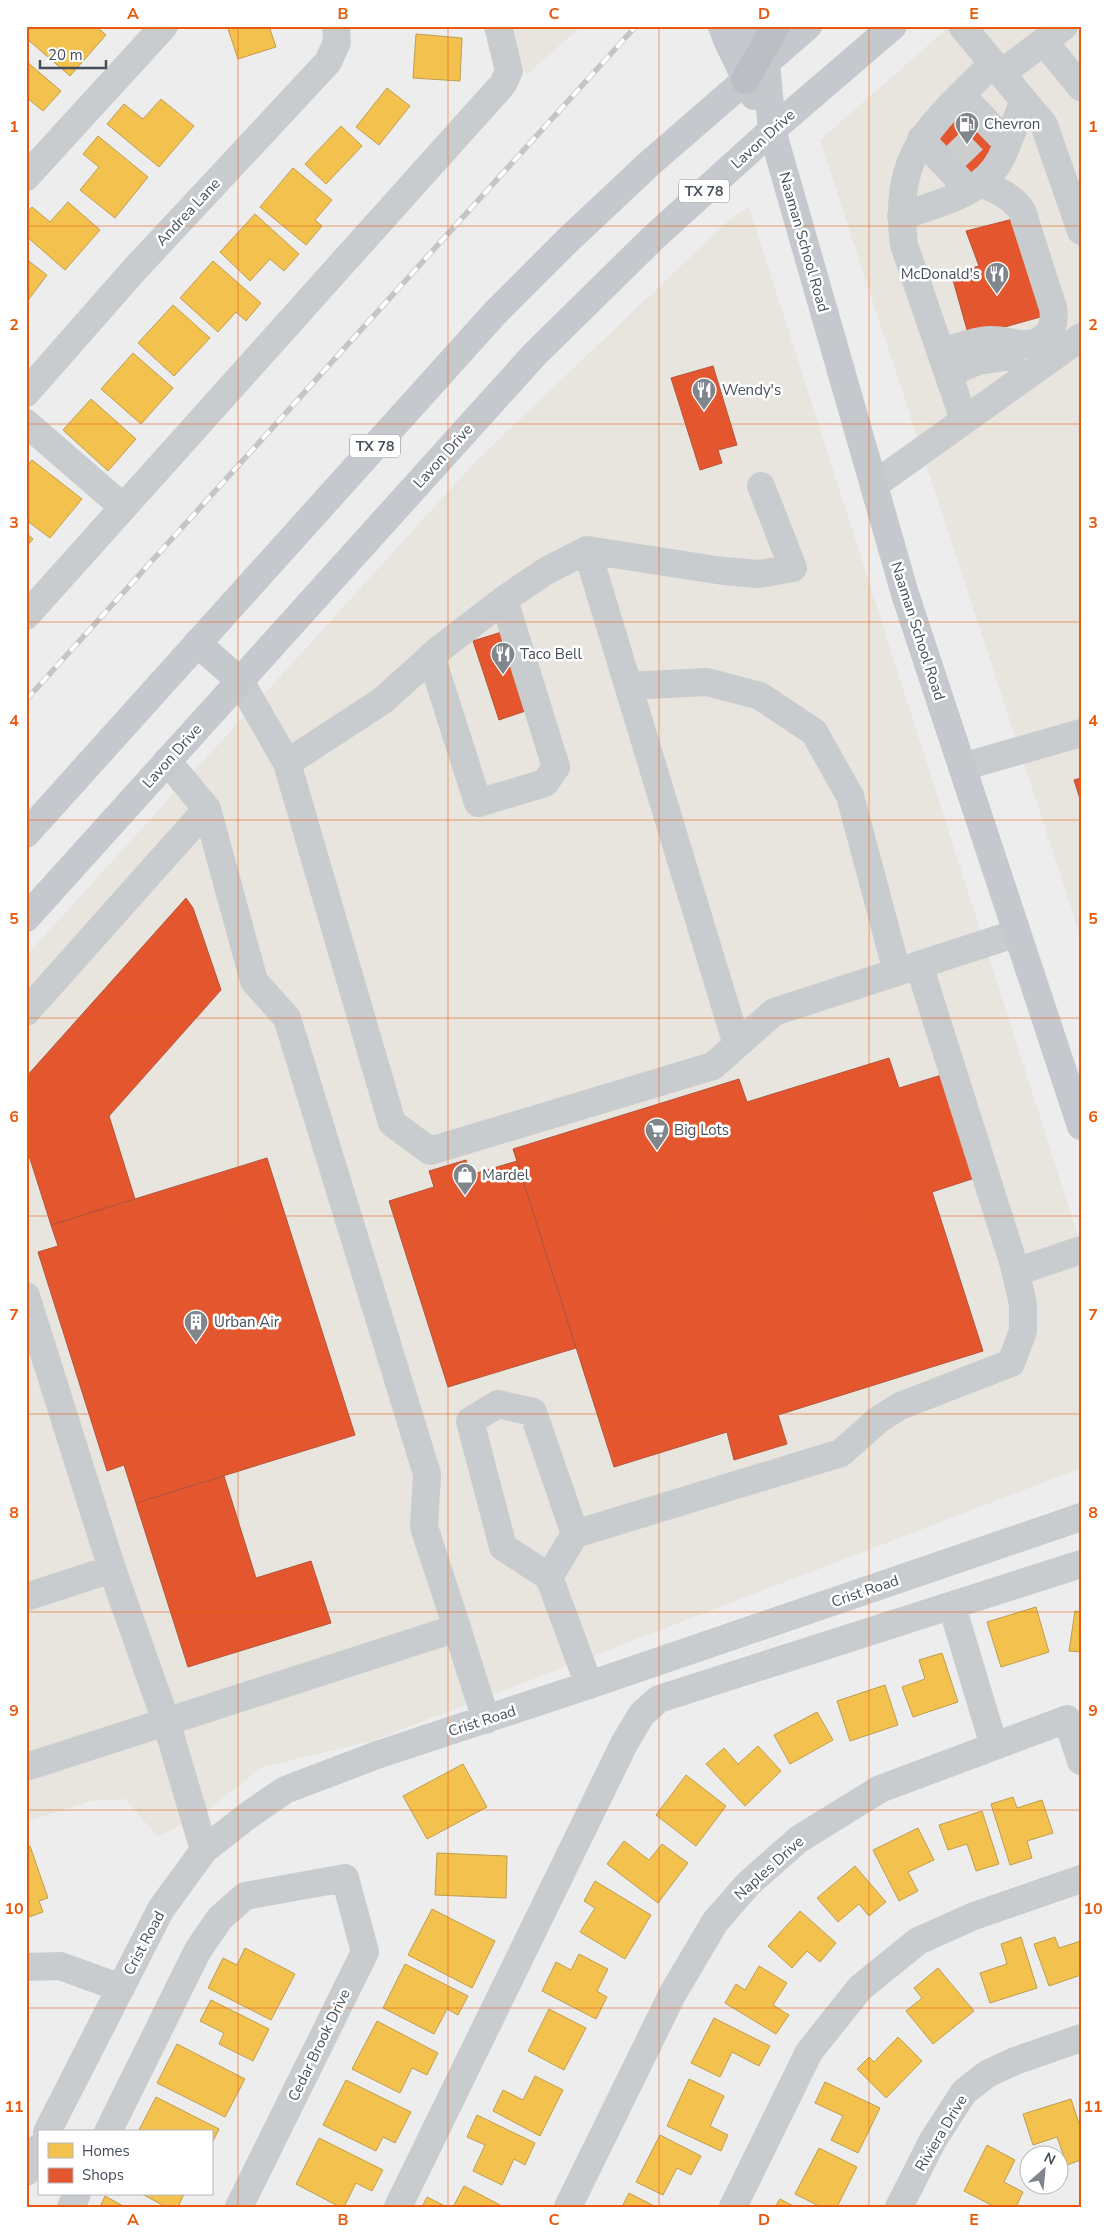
<svg xmlns="http://www.w3.org/2000/svg" width="1107" height="2233" viewBox="0 0 1107 2233" font-family="'Nunito Sans',sans-serif">
<style>
.commercial{fill:#e7e5dd}
.homes{fill:#f2c14e;stroke:#be9e51}
.shops{fill:#e4572e;stroke:#b5543b}
.lines{fill:none;stroke-linecap:round;stroke-linejoin:round}
.minor-tunnel{stroke:#cccdcf;stroke-width:28;stroke-dasharray:28 14;stroke-linecap:butt}
.highway-casing{stroke:#b3b7bc;stroke-width:29}
.minor{stroke:#c9ccce;stroke-width:28}
.major{stroke:#c5c8cc;stroke-width:28}
.highway{stroke:#bbbec3;stroke-width:28}
.rail-casing{stroke:#c4c5c8;stroke-width:5.5}
.rail{stroke:#fff;stroke-width:4;stroke-dasharray:11;stroke-linecap:butt}
.grid{fill:none;stroke:#e8590c;stroke-width:1;stroke-opacity:0.55}
.labels{text-anchor:middle;stroke-width:5;stroke-linejoin:round;paint-order:stroke}
.shield{fill:#fff;stroke:#7e838b;stroke-width:1}
.shield-label{font-size:14px;font-weight:bold;fill:#464e59}
.poi-label{font-size:15px;fill:#464e59;stroke:#fff;text-anchor:start}
.street-label{font-size:15px;fill:#464e59;stroke:#fff}
.neatline{fill:none;stroke:#e8590c;stroke-width:2}
.grid-label{font-size:16px;text-anchor:middle;font-weight:bold;fill:#e8590c}
</style>
<rect width="100%" height="100%" fill="#eeeded"/>
<path class="commercial" d="M510,26H582L526,75Z
M950,26H1081V938L820,140Z
M749,207L1081,1245V1468L372,1741L262,1767L209,1809L158,1837L125,1799L91,1801L26,1822V956L476,461L728,221Z"/>
<path class="homes" d="M31,26H96L106,35L70,76L26,38V32Z
M227,26H269L276,47L238,59Z
M416,34L462,38L460,81L413,78Z
M26,61L61,91L43,111L26,97Z
M387,88L410,106L379,145L356,127Z
M161,99L194,126L159,167L107,124L124,104L143,119Z
M341,126L362,146L326,184L305,164Z
M98,136L148,177L115,218L80,190L99,167L83,154Z
M293,168L332,200L315,220L322,226L306,245L260,207Z
M68,202L100,230L65,270L26,236V214L32,207L50,222Z
M255,214L299,254L284,271L270,259L250,281L220,252Z
M26,259L47,275L26,303Z
M213,261L261,303L246,321L236,312L218,332L180,298Z
M173,305L210,338L174,376L138,343Z
M133,353L173,388L141,424L101,389Z
M91,399L136,439L108,471L63,430Z
M32,460L82,499L50,538L26,520V467Z
M26,533L33,539L26,547Z
M1036,1607L1049,1652L1001,1667L987,1622Z
M1075,1611L1081,1612V1652L1069,1651Z
M942,1653L958,1702L913,1717L902,1687L925,1679L919,1660Z
M885,1685L898,1725L850,1741L837,1701Z
M817,1712L833,1740L790,1764L774,1735Z
M758,1746L781,1771L745,1806L706,1764L724,1748L738,1764Z
M463,1764L487,1807L427,1839L403,1796Z
M686,1775L726,1806L696,1846L656,1815Z
M1013,1797L1017,1808L1042,1800L1053,1833L1027,1841L1032,1858L1010,1865L991,1804Z
M982,1811L999,1864L976,1871L967,1844L948,1850L939,1825Z
M918,1828L934,1860L908,1872L918,1891L899,1901L873,1850Z
M624,1841L649,1860L662,1844L688,1863L658,1903L607,1864Z
M30,1846L48,1898L39,1901L43,1912L26,1918V1847Z
M437,1853L507,1856L506,1898L435,1895Z
M855,1866L886,1902L869,1916L859,1904L838,1922L817,1898Z
M595,1881L651,1915L625,1959L580,1932L595,1908L584,1901Z
M432,1909L495,1941L472,1988L408,1955Z
M800,1911L836,1943L820,1962L807,1951L792,1968L768,1946Z
M1021,1937L1037,1988L990,2003L980,1973L1007,1964L1001,1944Z
M1055,1937L1059,1948L1081,1941V1975L1049,1986L1034,1944Z
M245,1948L295,1974L271,2020L208,1988L223,1958L237,1965Z
M579,1954L608,1969L597,1991L607,1997L596,2019L542,1991L556,1962L571,1970Z
M405,1964L468,1996L458,2015L447,2009L434,2034L383,2008Z
M759,1966L787,1983L773,2005L789,2015L776,2034L725,2003L736,1984L745,1990Z
M938,1968L974,2011L933,2044L906,2011L922,1998L914,1988Z
M211,2000L269,2029L253,2061L219,2044L224,2033L200,2021Z
M549,2009L586,2028L564,2070L528,2051Z
M714,2018L770,2046L759,2066L732,2052L720,2077L691,2063Z
M377,2021L438,2053L427,2075L412,2068L400,2093L352,2069Z
M898,2037L922,2061L886,2098L857,2069L869,2057L874,2062Z
M177,2044L245,2079L225,2117L157,2083Z
M535,2076L563,2090L540,2136L493,2111L503,2090L523,2100Z
M689,2079L724,2096L710,2126L728,2135L721,2151L667,2126Z
M346,2080L411,2112L395,2143L383,2137L376,2151L323,2125Z
M825,2082L880,2108L858,2153L831,2140L843,2116L815,2103Z
M156,2097L219,2129L211,2145V2132H138Z
M1071,2099L1081,2130V2160L1067,2165L1057,2137L1033,2145L1023,2114Z
M477,2115L535,2143L525,2165L514,2159L502,2185L473,2171L485,2145L467,2137Z
M660,2135L701,2156L691,2175L677,2168L663,2195L636,2182Z
M319,2138L383,2170L372,2191L356,2183L344,2207H340L296,2184Z
M987,2145L1015,2160L1004,2182L1023,2192L1016,2207H995L964,2191Z
M819,2148L857,2167L837,2207H821L795,2194Z
M464,2186L500,2205L499,2207H453Z
M629,2193L656,2207H622Z
M142,2194H184L178,2207H166Z
M105,2196L125,2207H100Z
M427,2197L447,2207H422Z
M780,2199L795,2207H775Z"/>
<path class="shops" d="M963,112L1000,150L971,178L935,139Z
M1013,219L1044,316L969,337L951,273L979,266L966,231Z
M713,366L737,445L718,450L722,463L700,470L671,378Z
M508,630L534,708L499,720L473,641Z
M1081,778V802L1074,780Z
M186,898L193,908L221,990L109,1116L135,1199L51,1225L26,1146V1086L30,1082L26,1077Z
M889,1058L899,1088L945,1074L978,1177L932,1192L983,1351L778,1415L787,1444L734,1460L727,1432L614,1467L513,1149L739,1079L747,1102Z
M267,1158L355,1435L136,1503L124,1465L107,1471L38,1252L58,1246L51,1225Z
M466,1160L470,1175L517,1161L576,1348L448,1387L389,1201L434,1187L429,1171Z
M224,1476L256,1578L311,1561L331,1623L188,1667L136,1503Z"/>
<g class="lines">
<path class="minor-tunnel" d="M953,159L982,131"/>
<defs>
<path id="highway" d="M745,80L776,26"/>
</defs>
<use href="#highway" class="highway-casing"/>
<path class="minor" d="M962,26L1044,125L1081,231
M1044,42L1081,87
M1002,73L1064,26
M961,95L1007,143
M921,139L969,190
M26,177L164,26
M901,216C936,204 983,195 1001,158C1010,140 1016,119 1024,101
M941,352C957,348 973,341 989,340C1000,339 1009,343 1020,344C1043,346 1057,330 1053,308L1022,211C1012,196 997,190 980,183
M948,374L978,361L1011,356
M26,393L135,269L328,62L337,42L336,26
M964,420L904,245C892,150 932,125 993,63
M26,423L123,507
M874,485L1081,337
M587,550L737,1045
M26,616L503,84L509,71L498,26
M431,656L478,803L545,783L556,767L504,600
M240,681L287,763L382,701L441,648L506,598L546,571L587,550L723,571L759,574L793,568L761,486
M628,686L707,682L760,696L814,732L850,796L897,972
M287,763L392,1123L430,1151L713,1066L774,1012L1017,933
M962,767L1081,733
M26,1012L207,809
M1016,1272L1081,1250
M26,1296L112,1569L166,1721L204,1850
M575,1534L841,1453L878,1420L900,1406L1011,1363L1023,1331V1304L1014,1265L919,965
M549,1577L575,1534L533,1412L498,1404L470,1421L503,1547L549,1577L589,1685
M26,1597L112,1569
M952,1606L994,1746
M457,1628L486,1720
M26,1767L457,1628L424,1527L427,1474L287,1018L254,981L207,809L167,761
M26,1967L60,1966L121,1988
M47,2132L161,1909L204,1850L250,1814L285,1790L377,1755L589,1685L1081,1517
M108,2132L198,1950L220,1918L245,1896L345,1878L365,1952L239,2207
M26,2172L39,2148
M71,2207L77,2194
M398,2207L625,1742L642,1714L659,1699L1081,1564
M568,2207L673,1993L715,1922L748,1884L799,1839L880,1789L1067,1719L1081,1761
M733,2207L809,2052L860,1988L918,1941L974,1916L1081,1879
M899,2207L933,2140L964,2092L987,2074L1015,2061L1081,2038"/>
<path class="major" d="M722,26L727,40L754,96
M751,26L766,62L772,130L905,594L1081,1126
M197,643L240,681
M26,834L495,313L568,240L650,163L808,26
M26,918L534,355L653,238L772,130L893,26"/>
<use href="#highway" class="highway"/>
<defs>
<path id="rail" d="M26,700L636,26"/>
</defs>
<use href="#rail" class="rail-casing"/>
<use href="#rail" class="rail"/>
</g>
<path class="grid" d="M238,26V2207M448,26V2207M659,26V2207M869,26V2207M26,226H1081M26,424H1081M26,622H1081M26,820H1081M26,1018H1081M26,1216H1081M26,1414H1081M26,1612H1081M26,1810H1081M26,2008H1081"/>
<defs>
<symbol id="fuel-pin" viewBox="-11 -11 22 30"><path d="M0 17L-7.5 6A9.5 9.5 0 1 1 7.5 6Z" fill="#81868d" stroke="#fff"/><path d="M-5.5-6h7V0h2V4h1.3V-2.5L3-4.5l.8-.8L6-3V5H2.5V1h-1V6h-7ZM-4.2-4.7v3.2H.2V-4.7Z" fill="#fff"/></symbol>
<symbol id="restaurant-pin" viewBox="-11 -11 22 30"><path d="M0 17L-7.5 6A9.5 9.5 0 1 1 7.5 6Z" fill="#81868d" stroke="#fff"/><path d="M-5-6h1v4h1v-4h1v4h1v-4h1v5L-1.5 .5V6h-2V.5L-5-1ZM5-6V6H3V1.5H1.5Q1.5-4 5-6Z" fill="#fff"/></symbol>
<symbol id="supermarket-pin" viewBox="-11 -11 22 30"><path d="M0 17L-7.5 6A9.5 9.5 0 1 1 7.5 6Z" fill="#81868d" stroke="#fff"/><path d="M-6-5.5h2.5l.6 2H6L4.5 2H-2.5L-4.4-4H-6ZM-1.5 3.2a1.3 1.3 0 1 0 .1 0ZM3 3.2a1.3 1.3 0 1 0 .1 0Z" fill="#fff"/></symbol>
<symbol id="shop-pin" viewBox="-11 -11 22 30"><path d="M0 17L-7.5 6A9.5 9.5 0 1 1 7.5 6Z" fill="#81868d" stroke="#fff"/><path d="M-5-2.5h2.3a2.7 3.5 0 0 1 5.4 0H5L5.5 6h-11ZM-1.5-2.5h3a1.5 2.3 0 0 0-3 0Z" fill="#fff"/></symbol>
<symbol id="building-pin" viewBox="-11 -11 22 30"><path d="M0 17L-7.5 6A9.5 9.5 0 1 1 7.5 6Z" fill="#81868d" stroke="#fff"/><path d="M-4-6H4V6H1V3H-1V6H-4ZM-2.5-4.3h1.7v1.8h-1.7ZM.8-4.3h1.7v1.8H.8ZM-2.5-1h1.7V.8h-1.7ZM.8-1h1.7V.8H.8Z" fill="#fff"/></symbol>
</defs>
<g fill-rule="evenodd">
<use href="#fuel-pin" x="953" y="110" width="28" height="38"/>
<use href="#restaurant-pin" x="983" y="260" width="28" height="38"/>
<use href="#restaurant-pin" x="690" y="376" width="28" height="38"/>
<use href="#restaurant-pin" x="489" y="640" width="28" height="38"/>
<use href="#supermarket-pin" x="643" y="1116" width="28" height="38"/>
<use href="#shop-pin" x="451" y="1161" width="28" height="38"/>
<use href="#building-pin" x="182" y="1308" width="28" height="38"/>
</g>
<g class="labels">
<g class="shield">
<rect x="679" y="179.5" width="50" height="23" rx="4"/>
<rect x="350" y="434.5" width="50" height="23" rx="4"/>
</g>
<g class="shield-label">
<text x="704" y="196">TX 78</text>
<text x="375" y="451">TX 78</text>
</g>
<g class="poi-label">
<text x="984" y="129">Chevron</text>
<text x="980" y="279" text-anchor="end">McDonald's</text>
<text x="722" y="395">Wendy's</text>
<text x="520" y="659">Taco Bell</text>
<text x="674" y="1135">Big Lots</text>
<text x="482" y="1180">Mardel</text>
<text x="214" y="1327">Urban Air</text>
</g>
<g class="street-label">
<text transform="translate(763 139) rotate(-42)" y="5">Lavon Drive</text>
<text transform="translate(188 212) rotate(-47)" y="5">Andrea Lane</text>
<text transform="translate(804 242) rotate(74)" y="5">Naaman School Road</text>
<text transform="translate(443 456) rotate(-48)" y="5">Lavon Drive</text>
<text transform="translate(918 631) rotate(72)" y="5">Naaman School Road</text>
<text transform="translate(172 756) rotate(-48)" y="5">Lavon Drive</text>
<text transform="translate(865 1591) rotate(-19)" y="5">Crist Road</text>
<text transform="translate(482 1721) rotate(-18)" y="5">Crist Road</text>
<text transform="translate(769 1868) rotate(-42)" y="5">Naples Drive</text>
<text transform="translate(144 1943) rotate(-62)" y="5">Crist Road</text>
<text transform="translate(319 2045) rotate(-64)" y="5">Cedar Brook Drive</text>
<text transform="translate(941 2133) rotate(-59)" y="5">Riviera Drive</text>
</g>
</g>
<rect width="1107" height="2233" fill="none" stroke="#ffffff" stroke-width="55"/>
<rect x="38" y="2130" width="175" height="65" fill="#ffffff" stroke="#b5b8bd"/>
<rect x="48" y="2143" width="25" height="15" fill="#f2c14e" stroke="#b5b8bd"/>
<text x="82" y="2156" font-size="15" fill="#464e59">Homes</text>
<rect x="48" y="2168" width="25" height="15" fill="#e4572e" stroke="#b5b8bd"/>
<text x="82" y="2180" font-size="15" fill="#464e59">Shops</text>
<g transform="translate(1044 2170) rotate(27)"><circle r="24" fill="#ffffff" stroke="#b5b8bd"/>
<path d="M0-4L9 19L0 12L-9 19Z" fill="#81868d"/>
<text y="-8" font-size="14" font-weight="bold" text-anchor="middle" fill="#464e59">N</text>
</g>
<path d="M40 60v8h66v-8" fill="none" stroke="#464e59" stroke-width="2.5"/>
<text x="48" y="60" font-size="15" fill="#464e59" stroke="#ffffff" stroke-width="4" paint-order="stroke">20 m</text>
<rect x="28" y="28" width="1052" height="2178" class="neatline"/>
<g class="grid-label">
<text x="133" y="19">A</text>
<text x="343" y="19">B</text>
<text x="554" y="19">C</text>
<text x="764" y="19">D</text>
<text x="974" y="19">E</text>
<text x="14" y="132">1</text>
<text x="1093" y="132">1</text>
<text x="14" y="330">2</text>
<text x="1093" y="330">2</text>
<text x="14" y="528">3</text>
<text x="1093" y="528">3</text>
<text x="14" y="726">4</text>
<text x="1093" y="726">4</text>
<text x="14" y="924">5</text>
<text x="1093" y="924">5</text>
<text x="14" y="1122">6</text>
<text x="1093" y="1122">6</text>
<text x="14" y="1320">7</text>
<text x="1093" y="1320">7</text>
<text x="14" y="1518">8</text>
<text x="1093" y="1518">8</text>
<text x="14" y="1716">9</text>
<text x="1093" y="1716">9</text>
<text x="14" y="1914">10</text>
<text x="1093" y="1914">10</text>
<text x="14" y="2112">11</text>
<text x="1093" y="2112">11</text>
<text x="133" y="2225">A</text>
<text x="343" y="2225">B</text>
<text x="554" y="2225">C</text>
<text x="764" y="2225">D</text>
<text x="974" y="2225">E</text>
</g>
</svg>
